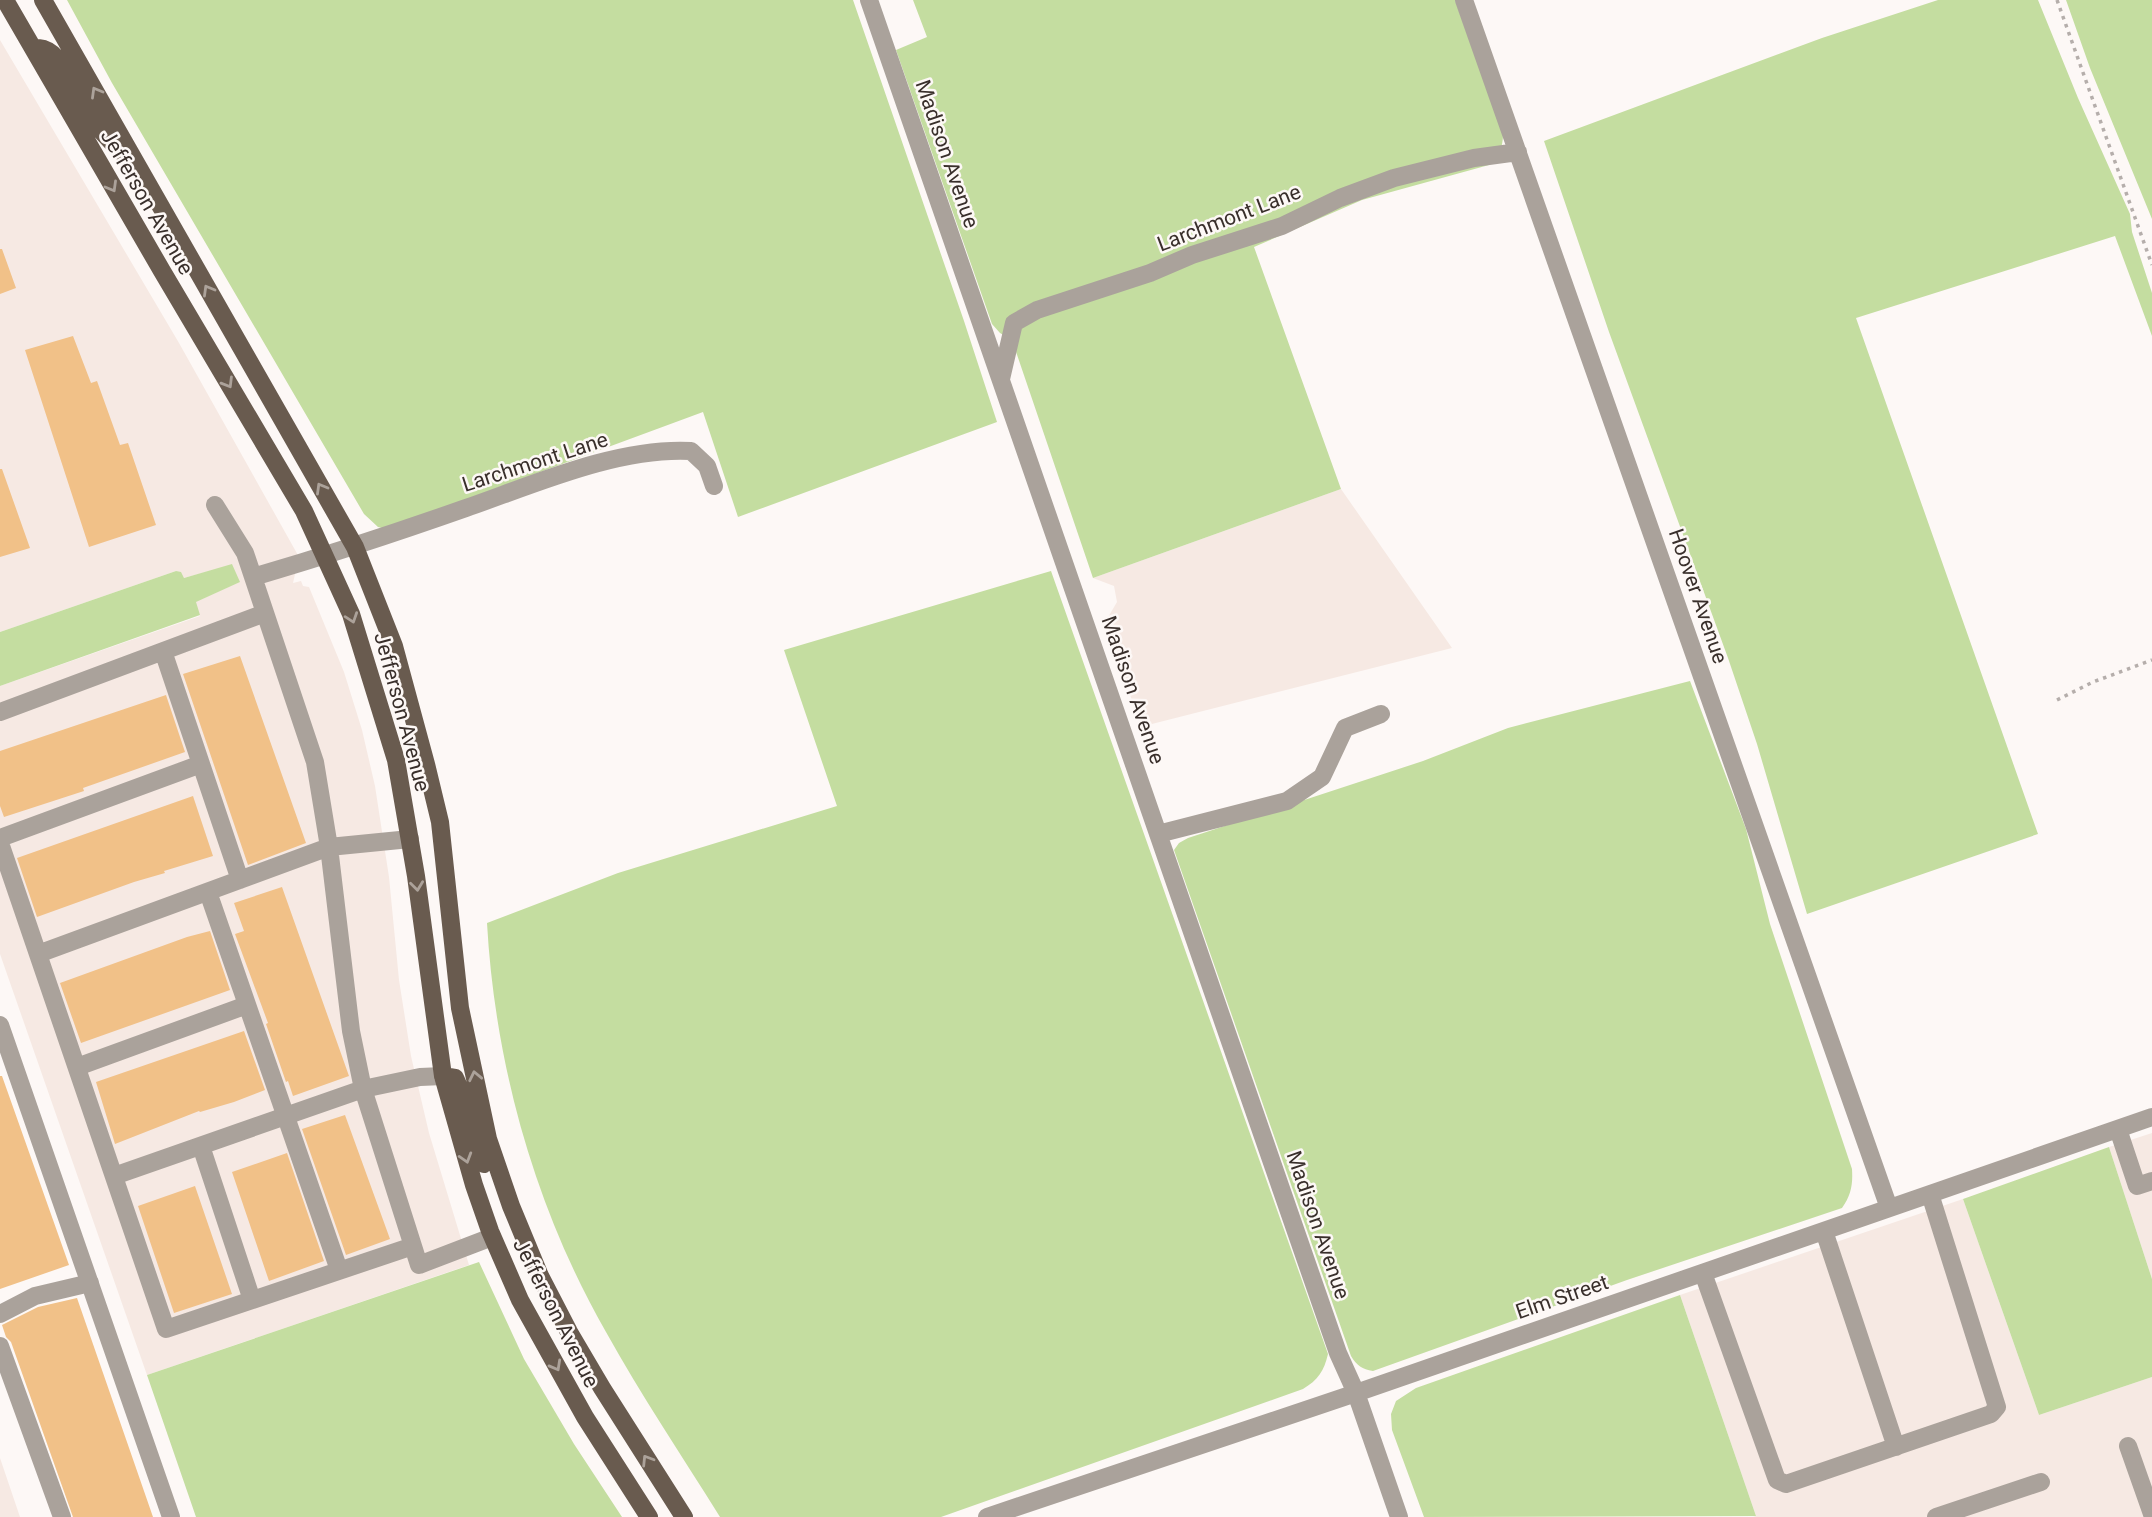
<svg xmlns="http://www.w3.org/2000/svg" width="2152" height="1517" viewBox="0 0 2152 1517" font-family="Roboto,sans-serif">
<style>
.built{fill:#f6e9e3}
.green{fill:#c4dda0}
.building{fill:#f1c188}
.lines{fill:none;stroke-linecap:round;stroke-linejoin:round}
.path{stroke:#b5aeab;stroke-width:3.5;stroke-dasharray:3.5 5;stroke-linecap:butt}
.minor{stroke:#aaa29b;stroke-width:18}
.major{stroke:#695b4f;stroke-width:18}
.oneway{stroke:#aca29a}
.labels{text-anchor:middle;stroke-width:5;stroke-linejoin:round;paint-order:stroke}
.street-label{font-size:21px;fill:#392f2b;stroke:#fdf8f6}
</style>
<rect width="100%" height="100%" fill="#fdf8f6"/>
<path class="built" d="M0,40L179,343L299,557L293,583L301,581L303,586L309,587L344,672L362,730L375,786L389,877L399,980L411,1056L429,1133L469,1265L147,1375L0,954V686L200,616L195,602L239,582L232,565L184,578L176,571L0,632Z
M1341,489L1452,648L1140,727L1107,619L1117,602L1114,586L1093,578Z
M2152,1133V1279L2109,1147Z
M1963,1199L2039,1415L2152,1377V1517H1753L1756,1516L1680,1295Z
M0,1458L20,1517H0Z"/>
<path class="green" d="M67,0H853L964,321L997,422L738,517L703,412L386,529L378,527L364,514L112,83Z
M913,0H1455L1503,134C1503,148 1499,155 1489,165L1362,200L1254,247L1341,489L1093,578L1012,340L1000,333L992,324L896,50L927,37Z
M1938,0H2038L2078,98L2130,214L2132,232L2152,293V336L2115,236L1856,318L2038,834L1807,914L1757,744L1728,658L1609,332L1544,141L1822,38Z
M2066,0H2152V219L2090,68Z
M232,564L240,582L196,602L200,615L0,686V632L176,571L181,572L184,578Z
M1051,571L1328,1354C1324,1371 1318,1380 1303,1389L941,1517H720C682,1456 641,1395 606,1332C535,1208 495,1065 487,923L618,873L837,806L784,650Z
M1690,681L1746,829L1770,924L1852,1169C1853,1185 1851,1195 1842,1208L1627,1280L1373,1371C1362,1369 1357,1366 1351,1356L1174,850L1179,843L1188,838L1423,761L1508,728Z
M2109,1147L2152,1279V1377L2039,1415L1963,1199Z
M479,1262L524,1359L574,1444L622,1517H196L147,1375Z
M1680,1295L1756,1516L1424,1517L1392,1430L1391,1414L1396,1401L1416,1388Z"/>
<path class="building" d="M0,249H2L16,288L0,294Z
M73,336L91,383L97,381L120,445L128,443L156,525L89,547L25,350Z
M0,469H2L30,548L0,557Z
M240,656L306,843L248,865L183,674Z
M166,695L185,752L83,788L84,791L4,817L0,806V751Z
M193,796L213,856L164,871L165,873L134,882L37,917L17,858Z
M282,887L349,1076L293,1096L288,1081L286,1082L266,1024L268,1023L235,934L244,931L234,903Z
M210,931L230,990L81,1043L60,983L187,937Z
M244,1031L265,1090L234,1102L200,1112L199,1111L115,1144L96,1082Z
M0,1076H2L69,1265L0,1289Z
M345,1115L390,1239L346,1255L302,1129Z
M287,1153L324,1261L269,1281L232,1172Z
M195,1186L232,1294L174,1313L138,1206Z
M77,1298L153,1517H73L11,1342L6,1337L2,1325L38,1307Z"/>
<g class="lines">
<path class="path" d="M2057,0L2152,265
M2057,700L2093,682L2152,660"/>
<path class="minor" d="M869,0L1338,1353L1356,1393L1399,1517
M1464,0L1889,1208
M1001,379L1014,323L1037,310L1150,273L1192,255L1282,226L1340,198L1394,178L1474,158L1518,152
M215,505L245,553L315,762L329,847L351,1031L363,1089L419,1265L492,1237
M253,577C325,556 395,533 466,508C535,484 618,447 691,451L707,466L714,486
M163,651L240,880
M0,712L265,613
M1158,834L1287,801L1322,777L1345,728L1381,714
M0,838L201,764
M0,843L166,1329L413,1246
M208,892L339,1270
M38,954L329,847L410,839
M0,1025L171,1517
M77,1067L247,1005
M2118,1129L2137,1186L2152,1181
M201,1146L252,1300
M114,1176L363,1089L420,1077L443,1076
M1824,1231L1896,1447
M1703,1273L1777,1480L1786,1484L1991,1414L1997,1407L1930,1194
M0,1314L35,1296L90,1283
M0,1346L62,1517
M2128,1446L2152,1514
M987,1517L1356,1393L2152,1117
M1936,1517L2041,1482"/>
<path class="major" d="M5,0L162,271L304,511L351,614L396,760L416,876L443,1076L474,1185L490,1231L520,1300L585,1417L649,1517
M43,0L355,547L394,646L426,764L440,822L460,1008L488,1139L511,1206L540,1276L569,1332L602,1388L684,1517
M33,48C36,48 40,48 44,49C64,55 76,96 87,112C97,128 110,141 123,153
M443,1076L455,1078C468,1105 473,1136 484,1164"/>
</g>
<defs><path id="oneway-chevron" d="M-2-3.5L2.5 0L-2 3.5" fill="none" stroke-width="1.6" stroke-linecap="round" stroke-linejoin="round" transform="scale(1.75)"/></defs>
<g class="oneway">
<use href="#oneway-chevron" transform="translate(96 92) rotate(-120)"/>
<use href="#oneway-chevron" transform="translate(112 187) rotate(60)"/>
<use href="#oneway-chevron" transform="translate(208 290) rotate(-120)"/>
<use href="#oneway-chevron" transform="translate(228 383) rotate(59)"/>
<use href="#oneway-chevron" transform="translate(321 488) rotate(-120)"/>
<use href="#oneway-chevron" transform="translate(352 618) rotate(71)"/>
<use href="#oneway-chevron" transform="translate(417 886) rotate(83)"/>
<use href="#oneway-chevron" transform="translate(475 1076) rotate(-102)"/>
<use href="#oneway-chevron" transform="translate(466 1158) rotate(73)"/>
<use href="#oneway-chevron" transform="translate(556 1366) rotate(61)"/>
<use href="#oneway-chevron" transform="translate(647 1460) rotate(-122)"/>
</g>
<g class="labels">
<g class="street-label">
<text transform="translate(947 154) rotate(71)" y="7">Madison Avenue</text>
<text transform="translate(147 202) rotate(60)" y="7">Jefferson Avenue</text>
<text transform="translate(1229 218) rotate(-21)" y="7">Larchmont Lane</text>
<text transform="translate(535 462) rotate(-18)" y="7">Larchmont Lane</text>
<text transform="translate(1698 596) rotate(71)" y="7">Hoover Avenue</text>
<text transform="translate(1133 690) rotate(71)" y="7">Madison Avenue</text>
<text transform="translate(402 712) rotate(75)" y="7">Jefferson Avenue</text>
<text transform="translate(1318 1225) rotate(71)" y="7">Madison Avenue</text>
<text transform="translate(1562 1297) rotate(-19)" y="7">Elm Street</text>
<text transform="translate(556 1313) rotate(63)" y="7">Jefferson Avenue</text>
</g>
</g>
</svg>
